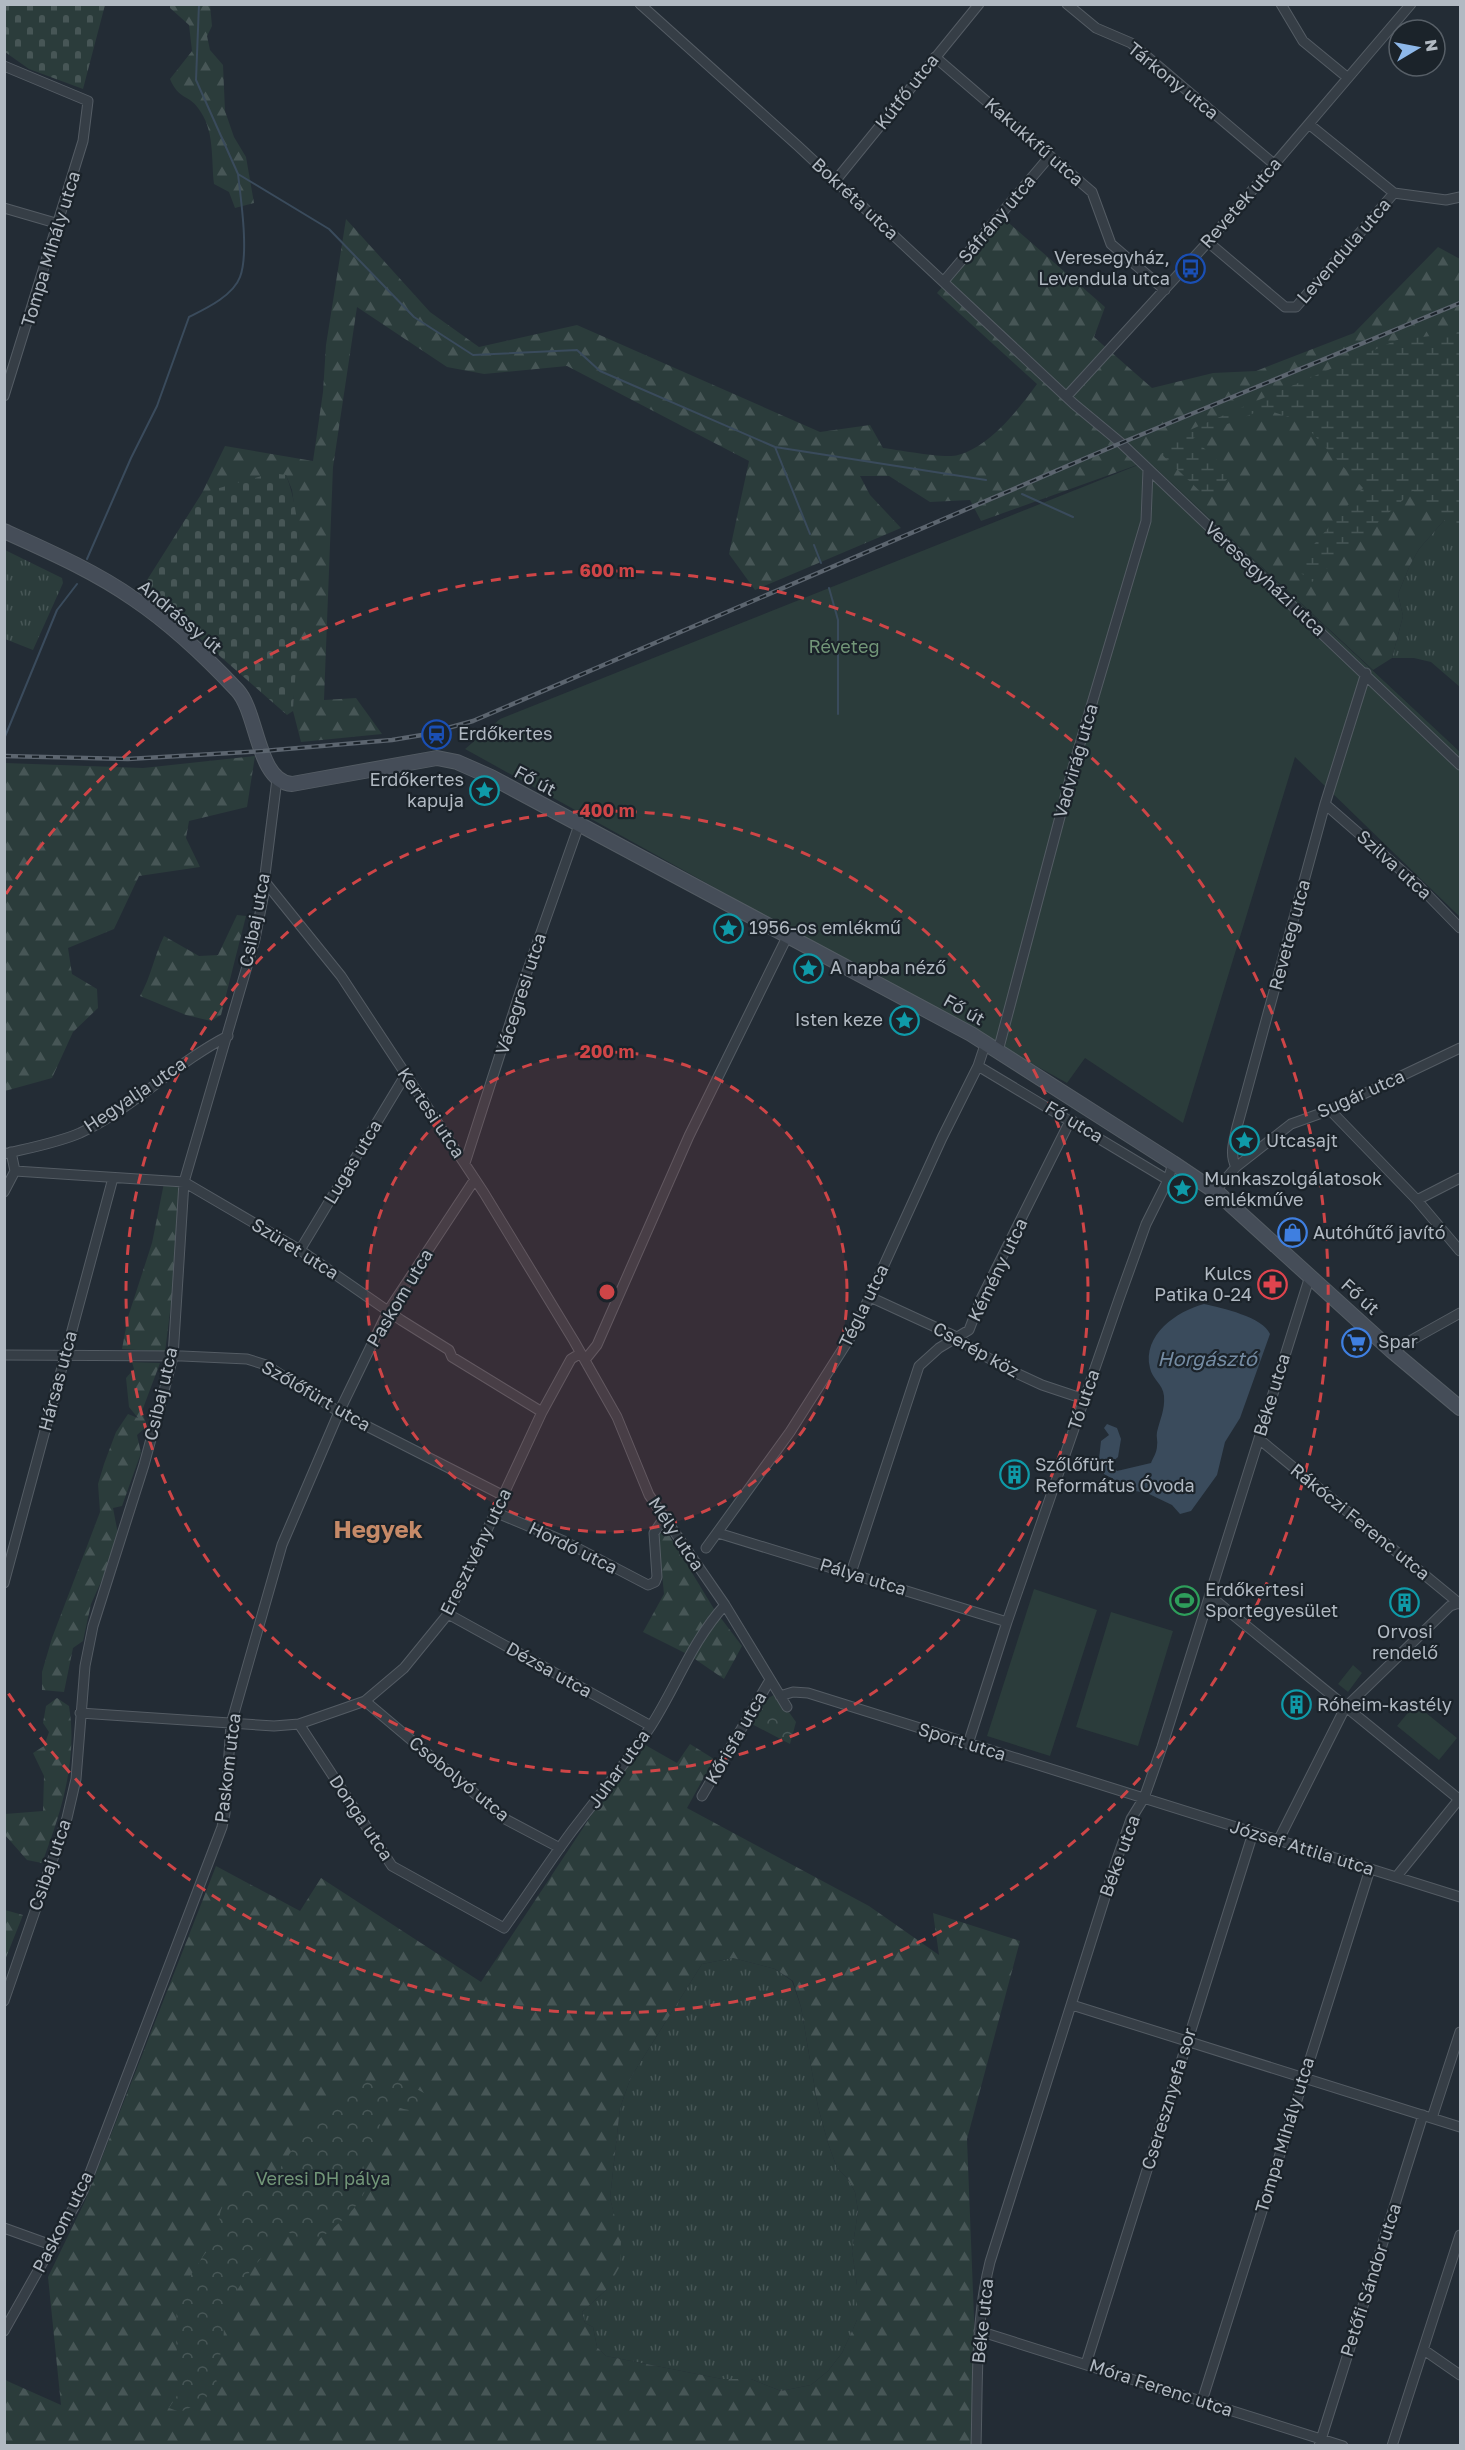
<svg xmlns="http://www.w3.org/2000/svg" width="1465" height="2450" viewBox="0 0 1465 2450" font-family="'Golos Text',sans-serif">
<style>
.grass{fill:url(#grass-tufts)}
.forest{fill:url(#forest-firs);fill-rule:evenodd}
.wetland{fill:url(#wetland-marsh)}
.cemetery{fill:url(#cemetery-stones)}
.park{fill:url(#park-crowns)}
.garden{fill:#2b3c3b}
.water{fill:#3a4b5c}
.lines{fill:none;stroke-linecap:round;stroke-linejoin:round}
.stream{stroke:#3a4b5c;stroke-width:2}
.minor-casing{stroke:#545c64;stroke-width:11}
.secondary-casing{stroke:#545c64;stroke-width:16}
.minor{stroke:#363e46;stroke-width:9}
.secondary{stroke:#454d58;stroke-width:14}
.rail-casing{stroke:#5c656f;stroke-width:4.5}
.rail{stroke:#1b232a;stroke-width:2;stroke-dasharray:7;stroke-linecap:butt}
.ring{fill:none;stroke:#cf4547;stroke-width:3;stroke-dasharray:10 8}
.labels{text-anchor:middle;stroke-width:4.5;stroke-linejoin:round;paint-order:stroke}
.street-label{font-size:18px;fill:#b1b9c2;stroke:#1b232a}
.poi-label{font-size:18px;fill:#b1b9c2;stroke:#1b232a;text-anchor:start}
.park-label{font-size:18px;fill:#729678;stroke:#1b232a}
.water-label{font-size:20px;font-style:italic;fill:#748ba2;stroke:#1b232a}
.district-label{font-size:24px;font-weight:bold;fill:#c68a68;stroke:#1b232a}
.centre{fill:#cf4547;stroke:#1b232a;stroke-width:3}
.ring-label{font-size:18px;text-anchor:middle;font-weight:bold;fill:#cf4547;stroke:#1b232a;stroke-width:4.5;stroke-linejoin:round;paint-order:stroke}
</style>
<defs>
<pattern id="grass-tufts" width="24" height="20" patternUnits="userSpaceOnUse" patternTransform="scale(1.5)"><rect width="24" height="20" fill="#2b3c3b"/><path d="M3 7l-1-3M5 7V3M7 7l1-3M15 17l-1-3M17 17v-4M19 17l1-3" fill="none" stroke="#475656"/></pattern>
<pattern id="forest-firs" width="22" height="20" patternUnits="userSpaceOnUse" patternTransform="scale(1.5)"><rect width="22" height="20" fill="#2b3c3b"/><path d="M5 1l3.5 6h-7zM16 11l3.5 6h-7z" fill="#475656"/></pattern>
<pattern id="wetland-marsh" width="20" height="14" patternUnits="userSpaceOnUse" patternTransform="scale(1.5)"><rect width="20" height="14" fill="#2b3c3b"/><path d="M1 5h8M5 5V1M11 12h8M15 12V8" fill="none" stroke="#475656"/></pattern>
<pattern id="cemetery-stones" width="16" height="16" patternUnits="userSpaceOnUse" patternTransform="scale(1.5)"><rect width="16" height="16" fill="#2b3c3b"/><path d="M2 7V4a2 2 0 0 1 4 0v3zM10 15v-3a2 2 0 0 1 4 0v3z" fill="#475656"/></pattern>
<pattern id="park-crowns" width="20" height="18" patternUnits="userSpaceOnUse" patternTransform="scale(1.5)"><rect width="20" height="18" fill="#2b3c3b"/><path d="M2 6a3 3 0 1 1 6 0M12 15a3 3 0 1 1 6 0" fill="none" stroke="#475656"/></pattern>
</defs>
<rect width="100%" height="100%" fill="#232c35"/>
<path class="grass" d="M1460,502V687L1431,662L1414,658H1392L1403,616L1398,594L1410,565L1419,549Z
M5,550L62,578L63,583L33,650L5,639Z
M733,1958L775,1969L792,1981L801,2007L818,2107L828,2143L837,2168L848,2179L855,2192L858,2211L852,2251L857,2285V2320L842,2353L828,2371L811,2385L781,2391L751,2379H722L606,2356L597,2347L593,2327L585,2323L582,2312L607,2289L614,2215L610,2198L620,2108L631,2077L702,1964Z"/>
<path class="forest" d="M170,5H210L212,26L207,36L210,50L223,65L225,111L234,137L246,157L254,203L235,208L229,192L214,184C211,157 215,130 198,108C188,94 179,100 170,79L192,51L189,25L170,8Z
M1002,217L1105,307L1094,337L1152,388L1213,373L1256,371L1354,333L1438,247L1460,259V502L1419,549L1410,565L1398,594L1403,616L1392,658L1373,670L1148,461L981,521L970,500L930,502L889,476H860L870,495L901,528L755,590L729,554L749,461L567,366L484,374L447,367L357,307L333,467L324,700L356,698L382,734L301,742L293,711L299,543L292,490L286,475L202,493L225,446L313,461L323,392L326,345L346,219L430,312L479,347L577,325L820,432L870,425L883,448C899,450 946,459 958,455C990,446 1018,410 1037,384L937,293Z
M255,756L247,807L189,821L186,838L200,867L139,876L114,929L68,948L72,974L97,989L98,1008L73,1032L52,1078L5,1091V763L143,768Z
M237,915L246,916L221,1015L211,1021L186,1015L140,996C151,977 154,956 164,936L199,956L218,955Z
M164,1183H173L179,1187L173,1288L165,1352L122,1349L128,1317L152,1243Z
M132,1362L160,1363L142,1411L147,1426L137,1435L141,1453L122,1506L113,1508L118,1534L110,1562L91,1604L83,1641L73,1648L64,1692L42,1690V1672L52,1638L100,1512L98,1484L104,1464L116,1432L128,1414L138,1418L129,1407L126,1378L134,1369Z
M666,1530L714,1609L742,1646L724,1679L689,1655L643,1632L664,1594L658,1534Z
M57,1698L69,1706C78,1760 61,1813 42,1863L27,1860L5,1835V1814L43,1811L44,1776L33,1753L44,1746L49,1732L43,1723L46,1706Z
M640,1742L677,1763L690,1744L714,1759L687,1808L869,1906L939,1955L933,1913L1020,1941L967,2139L979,2445L5,2446V2380L61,2405L48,2277L85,2201L216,1866L300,1911L321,1878L481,1982ZM733,1958L775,1969L793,1981L801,2007L818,2107L828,2143L837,2168L848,2179L855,2192L858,2211L852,2251L857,2285V2320L842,2353L828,2371L811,2385L781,2391L751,2379H722L606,2356L597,2347L593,2327L585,2323L582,2312L607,2289L620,2266L621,2241L610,2198L620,2108L631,2077L702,1964Z
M5,1910L23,1915L5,1960H4Z"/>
<path class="wetland" d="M1460,330V534L1413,491L1312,582L1301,573L1309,550L1363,488L1301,421L1264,409L1193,438L1232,474L1208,499L1153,446L1397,340L1456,333Z"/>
<path class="cemetery" d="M5,4L105,5L83,89L29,69L5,52Z
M272,473L286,475C310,534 297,646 293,711L287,715L142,588L202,493Z"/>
<path class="park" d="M776,1694L796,1722L790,1744L748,1722L762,1701Z
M388,2080L406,2083L431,2097L430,2105C416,2111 409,2112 395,2106C374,2116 383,2121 378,2138C375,2149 370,2156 363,2165C364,2170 368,2178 367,2183C365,2205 328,2234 310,2245L288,2232C263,2254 239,2280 227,2311C223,2319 224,2342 223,2353L215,2357L211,2369L218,2384L201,2403L180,2412L169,2408L180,2391L176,2339L177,2296L204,2255L222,2234C213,2203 231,2203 242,2176L254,2171L275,2176L317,2112L355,2081L377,2083Z"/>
<path class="garden" d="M1148,461L1460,752V917L1295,757L1183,1123L1085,1058L1067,1083L465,749L500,719Z
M1034,1589L1097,1610L1050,1756L987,1736Z
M1111,1612L1173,1631L1138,1746L1076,1727Z
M1353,1665L1362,1673L1348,1692L1338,1684Z
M1415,1704L1457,1738L1439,1760L1397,1726Z"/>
<path class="water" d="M1204,1304C1222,1308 1263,1317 1270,1334L1240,1418L1225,1442L1217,1475L1191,1511L1180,1514L1172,1505L1147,1493L1135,1491L1104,1474L1099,1459L1101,1441L1109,1435L1104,1428L1107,1424L1117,1428L1121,1439L1118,1457L1110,1464L1117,1471L1151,1463C1153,1458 1157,1452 1157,1446C1158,1441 1156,1437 1157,1432C1160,1419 1165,1410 1164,1396C1163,1384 1152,1379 1150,1368C1142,1335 1177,1311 1204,1304Z"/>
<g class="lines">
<path class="stream" d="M199,4L196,80L238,174L329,229L414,317L473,355L577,350L600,371L775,447L810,534
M775,447L986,480
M1022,494L1073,517
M814,545L821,563
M87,559L131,458L157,406L189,317C205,309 233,296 240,277C249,254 241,200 238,174
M829,588L838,620V714
M4,739L57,610L77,584"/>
<defs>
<path id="minor" d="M640,4L798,146L1074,404L1121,443L1460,765
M1067,4L1096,28L1131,43L1275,165
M1281,4L1303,41L1348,78
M935,57L1092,192L1111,244L1165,290
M4,66L88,101L83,141L4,396
M1310,125L1394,193
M836,180L979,4
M4,208L59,224
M1208,242L1285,307H1296L1394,193L1446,200L1460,197
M944,281L1050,156
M1067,396L1208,242L1411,4
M1325,804L1418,885L1460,928
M266,883L341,976L484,1193L574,1341L617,1417L649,1495L725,1605L787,1707
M998,1051L1074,764L1146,521L1148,470
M978,1066L1168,1180
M1330,1110L1417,1200L1460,1251
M4,1154C29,1148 57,1143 80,1133C134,1108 175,1063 228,1036
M465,1163L521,989L579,825
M1236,1167L1291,1124L1330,1110L1460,1048
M15,1171L184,1182L300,1250L401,1320L449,1350L452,1357L542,1412
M1215,1191L1236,1167C1229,1154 1234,1141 1237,1127L1325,804L1366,673
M4,1192L15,1171L11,1152
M1417,1200L1460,1178
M300,1250L406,1074
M870,1297L959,1338L972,1349L1014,1372L1042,1385L1084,1399
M1392,1351L1460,1313
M4,1355L182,1356L247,1359L266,1365L339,1412L504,1496
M585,1360L597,1345L689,1136L788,935
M1259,1439L1460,1604
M497,1513L564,1541L648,1585L655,1582L657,1577L654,1533L664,1518
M718,1533L1007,1622
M706,1548L790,1432L853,1333L942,1138L978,1066L986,1042
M851,1573L919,1366L939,1348L969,1330L981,1299L1067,1127L1073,1121
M4,1583L113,1178
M1210,1596L1460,1800
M448,1614L651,1726
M780,1696L793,1692L808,1693L1460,1897
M365,1701L505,1819L560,1848
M80,1713L274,1726L299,1724L365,1701L404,1668L448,1614L542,1412L571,1359L581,1353
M299,1724L392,1866L504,1928C527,1896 549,1862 572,1831C598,1797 625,1764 649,1729C676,1688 691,1642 725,1605
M968,1744L1007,1622L1119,1299L1146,1224L1168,1180L1173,1163
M702,1796L770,1680
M1278,1841L1345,1708L1450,1606L1459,1603
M1397,1876L1460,1798
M4,2001L67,1818L76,1779L85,1666L93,1626L144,1465L173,1357L184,1182L255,939L266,883L265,875L277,779
M1072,2005L1460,2127
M1432,2118L1460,2032
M4,2228L54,2246
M4,2331L83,2191L222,1827L225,1813L231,1724L282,1545L339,1412L388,1311L475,1179
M979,2331L1343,2446
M1424,2350L1460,2375
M1086,2364L1253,1833
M1202,2401L1370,1869
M976,2446C978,2384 975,2322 990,2262L1117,1859L1131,1819L1144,1798L1162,1747L1310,1276
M1319,2446L1423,2115
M1392,2446L1460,2235"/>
<path id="secondary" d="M4,531C48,551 94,571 134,599C171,624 207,658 237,690C258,712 257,782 292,784L437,758L457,762L491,777L971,1034L1173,1163L1219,1194L1392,1351L1460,1408"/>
</defs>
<use href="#minor" class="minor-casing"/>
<use href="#secondary" class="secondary-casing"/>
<use href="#minor" class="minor"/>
<use href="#secondary" class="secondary"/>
<defs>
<path id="rail" d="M4,756L128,759L263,751L392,740L422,735L473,721L1121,443L1460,303"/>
</defs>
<use href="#rail" class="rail-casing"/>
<use href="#rail" class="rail"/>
</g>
<circle cx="607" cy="1292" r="240" fill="#cf4547" fill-opacity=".12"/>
<g class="ring">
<circle cx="607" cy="1292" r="240"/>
<circle cx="607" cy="1292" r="481"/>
<path d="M6 894A721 721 0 1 1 6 1690"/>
</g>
<defs>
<symbol id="bus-ring" viewBox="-11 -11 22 22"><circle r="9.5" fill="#1b232a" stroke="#1a4fb4" stroke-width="1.5"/><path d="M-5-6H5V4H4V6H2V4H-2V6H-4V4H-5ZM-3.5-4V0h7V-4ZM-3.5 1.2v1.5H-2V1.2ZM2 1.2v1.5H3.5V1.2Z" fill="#1a4fb4"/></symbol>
<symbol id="station-ring" viewBox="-11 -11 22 22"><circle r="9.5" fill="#1b232a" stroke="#1a4fb4" stroke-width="1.5"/><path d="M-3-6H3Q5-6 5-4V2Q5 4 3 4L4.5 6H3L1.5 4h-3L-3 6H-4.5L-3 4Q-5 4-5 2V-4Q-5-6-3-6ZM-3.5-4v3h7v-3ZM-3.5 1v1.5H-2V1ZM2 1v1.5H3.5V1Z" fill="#1a4fb4"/></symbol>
<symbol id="sight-ring" viewBox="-11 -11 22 22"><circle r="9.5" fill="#1b232a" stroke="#0f9aa8" stroke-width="1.5"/><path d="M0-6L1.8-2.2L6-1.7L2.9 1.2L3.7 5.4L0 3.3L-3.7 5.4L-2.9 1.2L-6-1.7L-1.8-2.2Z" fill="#0f9aa8"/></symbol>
<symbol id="shop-ring" viewBox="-11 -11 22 22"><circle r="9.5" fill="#1b232a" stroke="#3f7fe0" stroke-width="1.5"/><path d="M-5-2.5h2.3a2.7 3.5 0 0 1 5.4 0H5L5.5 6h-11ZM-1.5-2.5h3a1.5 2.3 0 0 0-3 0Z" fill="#3f7fe0"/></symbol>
<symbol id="pharmacy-ring" viewBox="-11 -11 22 22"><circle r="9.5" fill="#1b232a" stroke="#e0444e" stroke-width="1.5"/><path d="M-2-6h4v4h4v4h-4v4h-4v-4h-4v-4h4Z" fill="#e0444e"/></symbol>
<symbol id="supermarket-ring" viewBox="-11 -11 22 22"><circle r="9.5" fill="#1b232a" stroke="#3f7fe0" stroke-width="1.5"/><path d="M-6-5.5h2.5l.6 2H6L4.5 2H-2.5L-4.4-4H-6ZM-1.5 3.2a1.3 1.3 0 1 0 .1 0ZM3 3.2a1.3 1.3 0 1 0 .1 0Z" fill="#3f7fe0"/></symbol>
<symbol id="building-ring" viewBox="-11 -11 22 22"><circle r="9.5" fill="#1b232a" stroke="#0f9aa8" stroke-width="1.5"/><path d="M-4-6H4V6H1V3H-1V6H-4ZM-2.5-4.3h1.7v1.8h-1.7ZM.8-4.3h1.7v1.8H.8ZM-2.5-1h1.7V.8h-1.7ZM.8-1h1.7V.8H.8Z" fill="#0f9aa8"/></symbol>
<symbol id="stadium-ring" viewBox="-11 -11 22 22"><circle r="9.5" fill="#1b232a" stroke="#2e9e5b" stroke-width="1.5"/><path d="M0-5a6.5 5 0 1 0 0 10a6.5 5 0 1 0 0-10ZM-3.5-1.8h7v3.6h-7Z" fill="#2e9e5b"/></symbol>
</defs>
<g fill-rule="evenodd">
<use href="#bus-ring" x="1174" y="252" width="33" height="33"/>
<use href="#station-ring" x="420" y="718" width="33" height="33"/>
<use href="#sight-ring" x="468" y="774" width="33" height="33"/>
<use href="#sight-ring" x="712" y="912" width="33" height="33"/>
<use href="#sight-ring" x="792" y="952" width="33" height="33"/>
<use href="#sight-ring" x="888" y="1004" width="33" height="33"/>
<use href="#sight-ring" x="1228" y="1124" width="33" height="33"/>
<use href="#sight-ring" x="1166" y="1172" width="33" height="33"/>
<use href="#shop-ring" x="1276" y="1216" width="33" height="33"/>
<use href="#pharmacy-ring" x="1256" y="1268" width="33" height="33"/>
<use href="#supermarket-ring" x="1340" y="1326" width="33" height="33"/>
<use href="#building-ring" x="998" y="1458" width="33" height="33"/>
<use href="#stadium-ring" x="1168" y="1584" width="33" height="33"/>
<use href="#building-ring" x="1388" y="1586" width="33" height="33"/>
<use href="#building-ring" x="1280" y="1688" width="33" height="33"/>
</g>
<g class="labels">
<g class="street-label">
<text transform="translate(1173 81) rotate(39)" y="6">Tárkony utca</text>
<text transform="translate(907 92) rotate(-52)" y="6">Kútfő utca</text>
<text transform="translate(1034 142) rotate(41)" y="6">Kakukkfű utca</text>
<text transform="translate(855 199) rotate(43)" y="6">Bokréta utca</text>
<text transform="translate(1241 203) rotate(-49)" y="6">Revetek utca</text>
<text transform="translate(997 219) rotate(-50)" y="6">Sáfrány utca</text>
<text transform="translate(51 249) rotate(-73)" y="6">Tompa Mihály utca</text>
<text transform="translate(1344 251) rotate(-49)" y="6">Levendula utca</text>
<text transform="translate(1265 579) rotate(43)" y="6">Veresegyházi utca</text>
<text transform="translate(180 617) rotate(40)" y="6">Andrássy út</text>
<text transform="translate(1076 761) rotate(-74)" y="6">Vadvirág utca</text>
<text transform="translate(535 781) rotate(28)" y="6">Fő út</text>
<text transform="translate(1394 865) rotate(42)" y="6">Szilva utca</text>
<text transform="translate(255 920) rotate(-79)" y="6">Csibaj utca</text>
<text transform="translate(1290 935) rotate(-75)" y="6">Reveteg utca</text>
<text transform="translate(521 994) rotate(-72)" y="6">Vácegresi utca</text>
<text transform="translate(964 1010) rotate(29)" y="6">Fő út</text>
<text transform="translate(1361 1094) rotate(-24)" y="6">Sugár utca</text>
<text transform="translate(135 1095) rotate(-34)" y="6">Hegyalja utca</text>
<text transform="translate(431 1113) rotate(56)" y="6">Kertesi utca</text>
<text transform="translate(1074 1122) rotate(31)" y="6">Fő utca</text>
<text transform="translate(353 1162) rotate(-59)" y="6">Lugas utca</text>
<text transform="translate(295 1249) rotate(32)" y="6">Szüret utca</text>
<text transform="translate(998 1270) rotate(-64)" y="6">Kémény utca</text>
<text transform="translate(1360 1297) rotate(42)" y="6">Fő út</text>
<text transform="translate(400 1298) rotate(-59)" y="6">Paskom utca</text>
<text transform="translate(864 1306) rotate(-64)" y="6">Tégla utca</text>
<text transform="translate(976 1350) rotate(29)" y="6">Cserép köz</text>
<text transform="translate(58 1381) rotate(-75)" y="6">Hársas utca</text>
<text transform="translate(161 1394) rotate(-77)" y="6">Csibaj utca</text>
<text transform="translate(1272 1395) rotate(-73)" y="6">Béke utca</text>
<text transform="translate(316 1396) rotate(30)" y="6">Szőlőfürt utca</text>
<text transform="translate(1084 1400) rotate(-71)" y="6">Tó utca</text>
<text transform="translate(1360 1522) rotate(39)" y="6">Rákóczi Ferenc utca</text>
<text transform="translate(676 1534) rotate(56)" y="6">Mély utca</text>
<text transform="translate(573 1548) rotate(26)" y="6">Hordó utca</text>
<text transform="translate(476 1552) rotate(-64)" y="6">Eresztvény utca</text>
<text transform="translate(863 1577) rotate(17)" y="6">Pálya utca</text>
<text transform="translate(549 1670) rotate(29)" y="6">Dézsa utca</text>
<text transform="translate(736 1738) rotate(-60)" y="6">Kőrisfa utca</text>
<text transform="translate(962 1742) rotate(17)" y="6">Sport utca</text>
<text transform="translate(228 1768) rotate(-83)" y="6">Paskom utca</text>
<text transform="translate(619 1769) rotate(-54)" y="6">Juhar utca</text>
<text transform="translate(459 1779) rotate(39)" y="6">Csobolyó utca</text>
<text transform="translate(361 1818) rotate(56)" y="6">Donga utca</text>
<text transform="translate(1302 1848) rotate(17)" y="6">József Attila utca</text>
<text transform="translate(1120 1856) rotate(-70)" y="6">Béke utca</text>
<text transform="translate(50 1865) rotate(-71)" y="6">Csibaj utca</text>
<text transform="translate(1169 2099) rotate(-73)" y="6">Cseresznyefa sor</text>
<text transform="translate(1285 2135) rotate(-73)" y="6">Tompa Mihály utca</text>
<text transform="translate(63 2222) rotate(-63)" y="6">Paskom utca</text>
<text transform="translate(1371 2280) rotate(-72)" y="6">Petőfi Sándor utca</text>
<text transform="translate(983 2321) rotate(-84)" y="6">Béke utca</text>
<text transform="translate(1161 2388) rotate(18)" y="6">Móra Ferenc utca</text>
</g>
<g class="poi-label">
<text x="1170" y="264" text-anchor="end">Veresegyház,<tspan x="1170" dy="21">Levendula utca</tspan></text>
<text x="458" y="740">Erdőkertes</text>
<text x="464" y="786" text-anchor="end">Erdőkertes<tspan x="464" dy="21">kapuja</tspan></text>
<text x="749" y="934">1956-os emlékmű</text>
<text x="830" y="974">A napba néző</text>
<text x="883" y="1026" text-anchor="end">Isten keze</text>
<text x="1266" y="1147">Utcasajt</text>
<text x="1204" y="1185">Munkaszolgálatosok<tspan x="1204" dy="21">emlékműve</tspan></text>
<text x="1313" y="1239">Autóhűtő javító</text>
<text x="1252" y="1280" text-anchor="end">Kulcs<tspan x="1252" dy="21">Patika 0-24</tspan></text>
<text x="1378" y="1348">Spar</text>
<text x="1035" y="1471">Szőlőfürt<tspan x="1035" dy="21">Református Óvoda</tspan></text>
<text x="1205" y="1596">Erdőkertesi<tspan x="1205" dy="21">Sportegyesület</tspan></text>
<text x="1405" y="1638" text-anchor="middle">Orvosi<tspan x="1405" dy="21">rendelő</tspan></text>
<text x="1317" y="1711">Róheim-kastély</text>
</g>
<g class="park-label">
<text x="844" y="653">Réveteg</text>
<text x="323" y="2185">Veresi DH pálya</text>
</g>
<g class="water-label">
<text x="1207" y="1366">Horgásztó</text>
</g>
<g class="district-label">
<text x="378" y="1538">Hegyek</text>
</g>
</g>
<circle cx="607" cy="1292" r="9" class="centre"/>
<g class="ring-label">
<text x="607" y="577">600 m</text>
<text x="607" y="817">400 m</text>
<text x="607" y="1058">200 m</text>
</g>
<rect width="1465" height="2450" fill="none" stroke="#b1b9c2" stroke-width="12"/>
<g transform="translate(1417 48) rotate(80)"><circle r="28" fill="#1b232a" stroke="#575f67" stroke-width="1.5"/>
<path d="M0-4.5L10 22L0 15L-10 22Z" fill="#8eb8ea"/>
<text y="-9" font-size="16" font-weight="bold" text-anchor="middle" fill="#b1b9c2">N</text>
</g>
</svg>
